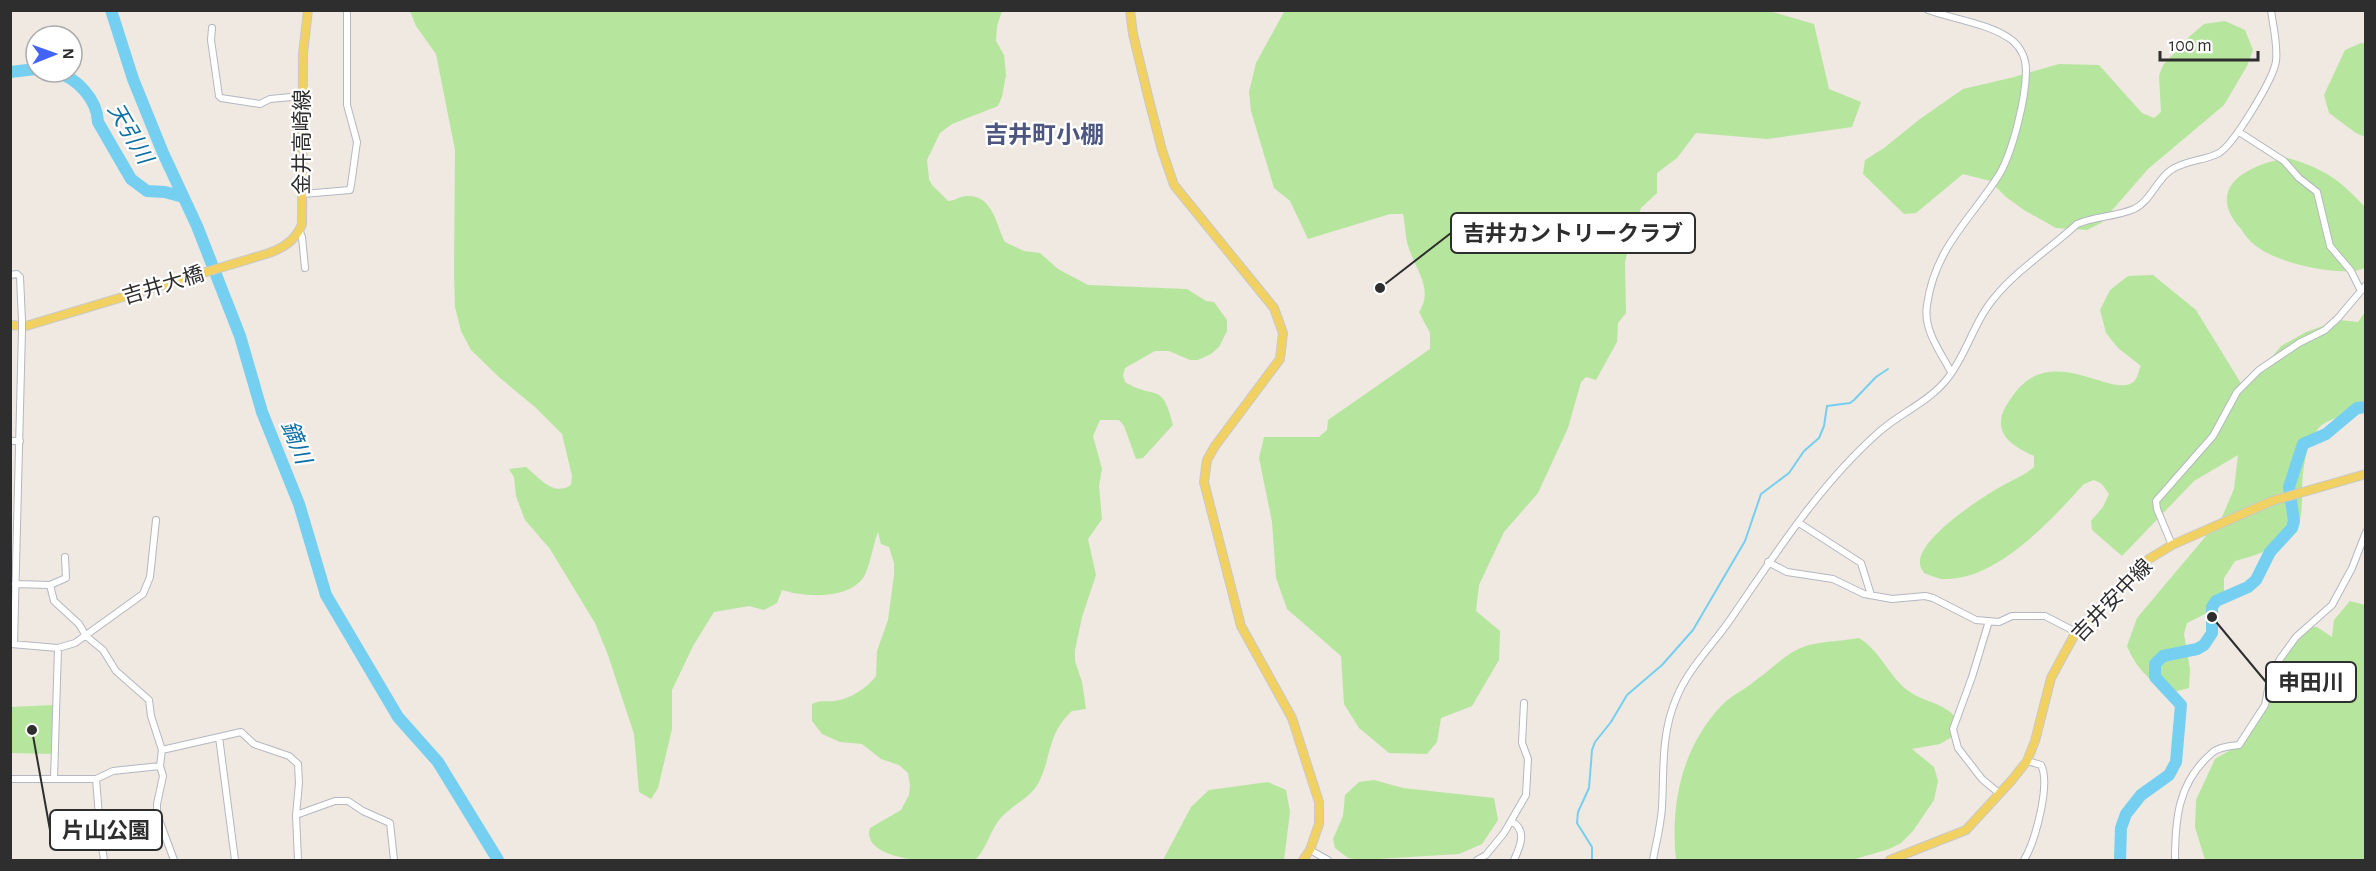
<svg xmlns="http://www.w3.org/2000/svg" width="2376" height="871" viewBox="0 0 2376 871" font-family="'Alegreya Sans','Noto Sans JP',sans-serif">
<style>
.green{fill:#b6e59e}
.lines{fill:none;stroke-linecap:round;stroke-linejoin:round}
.stream{stroke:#75cff0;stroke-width:2}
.river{stroke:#75cff0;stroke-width:12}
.minor-casing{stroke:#b4b7c1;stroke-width:8}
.major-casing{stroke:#c9c9c9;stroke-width:10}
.minor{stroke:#fff;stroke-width:6}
.major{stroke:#f2d163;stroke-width:8}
.minor-bridge-casing{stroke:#b4b7c1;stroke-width:8;stroke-linecap:butt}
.minor-bridge{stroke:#fff;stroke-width:6}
.labels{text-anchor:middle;stroke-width:4.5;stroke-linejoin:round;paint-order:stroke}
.street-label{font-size:21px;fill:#2e2e2e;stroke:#fff}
.water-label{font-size:22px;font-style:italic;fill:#0d6fa3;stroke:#fff}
.quarter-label{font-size:24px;font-weight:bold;fill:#4d5680;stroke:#fff}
.leader{fill:none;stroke:#2e2e2e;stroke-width:2}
.callout-dot{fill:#2e2e2e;stroke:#fff;stroke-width:2}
.callout{fill:#fff;stroke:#2e2e2e;stroke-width:2}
.callout-label{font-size:22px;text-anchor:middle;font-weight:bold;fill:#2e2e2e}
</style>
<rect width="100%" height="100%" fill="#efe9e1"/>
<path class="green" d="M1766,10L1814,24L1829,89L1861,102L1852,127L1767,139L1696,133L1677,158L1657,173V193L1641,208L1631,234L1625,263L1626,313L1618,323L1617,342L1596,380L1586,377L1581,382L1568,428L1538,493L1504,532L1479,585L1476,611L1500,631L1499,660L1472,706L1441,718L1437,742L1427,754L1389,753L1359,728L1344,704L1341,656L1287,609L1276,578L1272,522L1259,458L1264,437H1319L1327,430L1328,420L1430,349V333L1419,312C1435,288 1413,267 1407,242C1405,233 1405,223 1403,214H1390L1308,239L1290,201L1274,188L1251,111L1249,92L1256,63L1285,10Z
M410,11H1002L997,26L996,41L1004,55L1006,75L1002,97L998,106L952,124L940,133L927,160L929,179L932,185L948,201C955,201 960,196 967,196C993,195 996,225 1005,242L1024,251L1040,253L1058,269L1088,285L1187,289L1206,301L1214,302L1227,320V331L1219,347L1211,354L1198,360H1190L1169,351H1155L1125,368L1123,375L1125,382C1156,401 1162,380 1173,425L1143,458L1136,459L1124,426L1119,420H1100L1093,436L1102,469L1099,486L1102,519L1088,539L1096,575L1082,617L1075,650V661L1082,682L1086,709L1072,711C1047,734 1052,756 1039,782C1030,799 1011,805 999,820C990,832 986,849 976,859C955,865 859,864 870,828L901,810L909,795L910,786L908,773L899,765L881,759L862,744L840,742L822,734L812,721V704C820,700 826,702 835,701C850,699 867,688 876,676L877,651L888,620L894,575V563L889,547L881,544L878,532C873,544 870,568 863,578C847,600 804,597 782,590L777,603L764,610L749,606L714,612L693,646L672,690V729L658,788L651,799L639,792L634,734L608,655L595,623L550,549L525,520L516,496L514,477L509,469L526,467C540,478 553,497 571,485L572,476L562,434L535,407L500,378L471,350L461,331L455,307L454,274L455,150L436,54L416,26Z
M2225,21L2245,30L2253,50L2247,66L2224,105L2148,169L2101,223L2087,230L2056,228L2024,210L2006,197L1990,181L1963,174L1916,213L1904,214L1863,174L1865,160L1884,148L1920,119L1963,89L2010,78L2059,64L2099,65L2142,113L2154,118L2161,112L2159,76L2163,65L2190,36L2204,24Z
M2361,43L2366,44L2365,137L2356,133L2329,113L2324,95L2345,50Z
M2288,158C2324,169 2339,179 2364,206L2365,268C2341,278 2277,263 2256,246C2250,242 2245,235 2241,229C2203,187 2249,164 2288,158Z
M2153,275L2196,310L2242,385L2251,382L2281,346L2306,332L2340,320L2358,322L2365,312V413C2351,415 2334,416 2322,425C2305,439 2302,474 2302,494C2302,505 2302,522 2295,530C2279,548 2257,555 2235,561L2224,578V591L2211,599L2209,612L2187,623L2184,634L2190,669L2189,688L2169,693C2149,680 2136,668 2127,646L2137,618L2222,517L2234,489L2238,455L2194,481L2122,556L2092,530L2091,521L2103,507L2109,494L2102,484L2094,480L2084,484C2050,521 1996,582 1942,579C1936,578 1930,575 1924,573C1923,570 1920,568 1920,564C1917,539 1982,497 2002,486C2014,479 2024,476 2034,467V456C2021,450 2000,440 2001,422C2001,411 2008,403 2014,394C2054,339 2118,405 2136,379C2138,376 2139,369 2141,366L2118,348L2106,333L2100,310L2110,290L2128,276Z
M2350,601L2365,605V860H2205L2195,827L2196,800L2215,759L2239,745L2265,705L2270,679L2306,627H2317L2332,637L2334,620Z
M1859,638C1882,652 1889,678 1910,692C1922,701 1946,704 1955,717C1958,723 1956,729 1955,735L1940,744L1912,749L1934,767L1938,781L1934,800L1913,831L1901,843L1889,849L1852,860H1676C1670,804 1682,746 1723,704C1732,695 1746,689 1756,680C1774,668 1787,651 1809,645C1825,641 1843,641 1859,638Z
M54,705L53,754L11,753V707Z
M1374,780L1403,788L1494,798L1498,820L1482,844L1459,854L1362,860L1348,858L1335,848L1333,839L1343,816L1345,795L1359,782Z
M1268,782L1286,790L1290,812L1284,860H1163L1191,807L1209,790Z"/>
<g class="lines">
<path class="stream" d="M1592,860V847L1577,823L1578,812L1589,788L1592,750L1595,742L1611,722L1627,695L1662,665L1693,630L1745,541L1761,494L1789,473L1804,451L1819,438L1824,426L1827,406L1850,403L1854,400L1876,377L1888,369"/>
<path class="river" d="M111,10L133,79L163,153L197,226L240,336L262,412L299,504L326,595L398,717L438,762L498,860
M10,72L36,69
M56,72C77,78 97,99 98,122L131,179L147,191L165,192L183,197
M2120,860L2121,828L2126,814L2141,795L2169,775L2176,762L2181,705L2155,677V664L2163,656L2197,649L2204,645L2212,633V607L2216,601L2248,587L2256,580L2270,552L2292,528L2294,521L2289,487L2303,444L2326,434L2357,408L2366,407"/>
<defs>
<path id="minor" d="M1928,10C1953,19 1992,24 2013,41C2021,48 2026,59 2026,70C2026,98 2013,151 1999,175C1970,220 1935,248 1927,305C1923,330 1940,351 1951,372
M212,28L211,40L219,96L221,98L260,104L270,99L302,96
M2239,132L2284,161L2299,178L2317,192L2330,246L2351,271L2361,291
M303,194L350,190L351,185L357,142L347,105V10
M300,232L302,237L305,268
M10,275L17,274L20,277L22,321
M10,441H20
M1799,523L1861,563L1871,595
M2172,545L2157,509L2156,501L2213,436L2237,392L2259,370L2299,343L2325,330L2338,318L2366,285
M65,557L66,578L50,585L54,601L79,624L86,636L103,650L116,671L149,700L151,716L162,750L160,766L163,776L157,804V814L174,860
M1768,562L1787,572L1833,579L1864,594L1892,599L1925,596L1933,598L1976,620L1999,622L2012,616H2045L2076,632
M15,584L50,585
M1989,621L1972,677L1953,729L1958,748L1982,779L2000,794
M11,644L58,648L75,643L143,594L150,577L156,520
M14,644L22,330
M219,737L235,860
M162,750L241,732L254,744L289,756L298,764L299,783L296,815L298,860
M10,779H96L113,771L160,766
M54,779L58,648
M96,779L101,841L104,860
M296,815L335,801H348L363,811L390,823L394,860
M1511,821C1528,830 1520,847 1514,860
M1310,850L1328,860
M1477,860L1486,855L1504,833L1526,795L1528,759L1522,743L1524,703
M1653,860C1656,843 1661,825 1662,807C1664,770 1661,734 1676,699C1688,668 1714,644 1732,617C1776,553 1820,484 1879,432C1900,413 1929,402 1947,379C1967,354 1974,321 1995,297C2018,269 2050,249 2077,224C2095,216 2115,217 2134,209C2151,201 2156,180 2171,170C2186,160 2204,161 2219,153C2234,144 2274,78 2276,61C2278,45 2273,26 2271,10
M2024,860C2035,842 2051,784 2041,765L2027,761
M2175,860C2175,819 2178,782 2212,753C2218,747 2231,746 2239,745L2265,705L2270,679L2280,659L2296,637L2332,605L2352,568L2366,532"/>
<path id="major" d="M1130,10L1133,34L1149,100L1162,150L1174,185L1274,308L1283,333L1280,359L1215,446L1207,460L1204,482L1241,626L1292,718L1319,802V824L1310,850L1303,860
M10,325L26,326L266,254C282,249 296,241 302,224L303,54L308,10
M1890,860L1966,830L2012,780L2027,761L2035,741L2051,678L2076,632L2131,574L2149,559L2172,545L2272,501L2366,474"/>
</defs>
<use href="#minor" class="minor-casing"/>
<use href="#major" class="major-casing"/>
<use href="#minor" class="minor"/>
<use href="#major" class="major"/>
<defs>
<path id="minor-bridge" d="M22,321V330"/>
</defs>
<use href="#minor-bridge" class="minor-bridge-casing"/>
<use href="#minor-bridge" class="minor-bridge"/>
</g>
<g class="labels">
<g class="street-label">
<text transform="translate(302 142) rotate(-90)" y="7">金井高崎線</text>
<text transform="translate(163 285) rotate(-17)" y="7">吉井大橋</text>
<text transform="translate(2112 600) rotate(-46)" y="7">吉井安中線</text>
</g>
<g class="water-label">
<text transform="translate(131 133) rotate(60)" y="8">天引川</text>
<text transform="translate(297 442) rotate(68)" y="8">鏑川</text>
</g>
<g class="quarter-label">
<text x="1044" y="143">吉井町小棚</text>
</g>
</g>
<path class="leader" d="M1380 288L1451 233M2212 617L2266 682M32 730L50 830"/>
<g class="callout-dot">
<circle cx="1380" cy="288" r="6"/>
<circle cx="2212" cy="617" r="6"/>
<circle cx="32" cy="730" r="6"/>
</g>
<g class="callout">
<rect x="1451" y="213" width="244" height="40" rx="6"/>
<rect x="2266" y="662" width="90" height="40" rx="6"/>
<rect x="50" y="810" width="112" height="40" rx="6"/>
</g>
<g class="callout-label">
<text x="1573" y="241">吉井カントリークラブ</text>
<text x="2311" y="690">申田川</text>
<text x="106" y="838">片山公園</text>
</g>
<rect width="2376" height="871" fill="none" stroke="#2e2e2e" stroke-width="24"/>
<g transform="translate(54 54) rotate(89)"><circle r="28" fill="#ffffff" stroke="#ababab" stroke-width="1.5"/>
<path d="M0-4.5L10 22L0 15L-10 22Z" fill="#4264fb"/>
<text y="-9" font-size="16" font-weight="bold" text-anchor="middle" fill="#2e2e2e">N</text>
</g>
<path d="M2160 51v9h98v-9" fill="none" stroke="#2e2e2e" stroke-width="3"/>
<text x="2169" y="51" font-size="18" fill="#2e2e2e" stroke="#ffffff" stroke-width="4.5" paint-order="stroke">100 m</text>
</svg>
